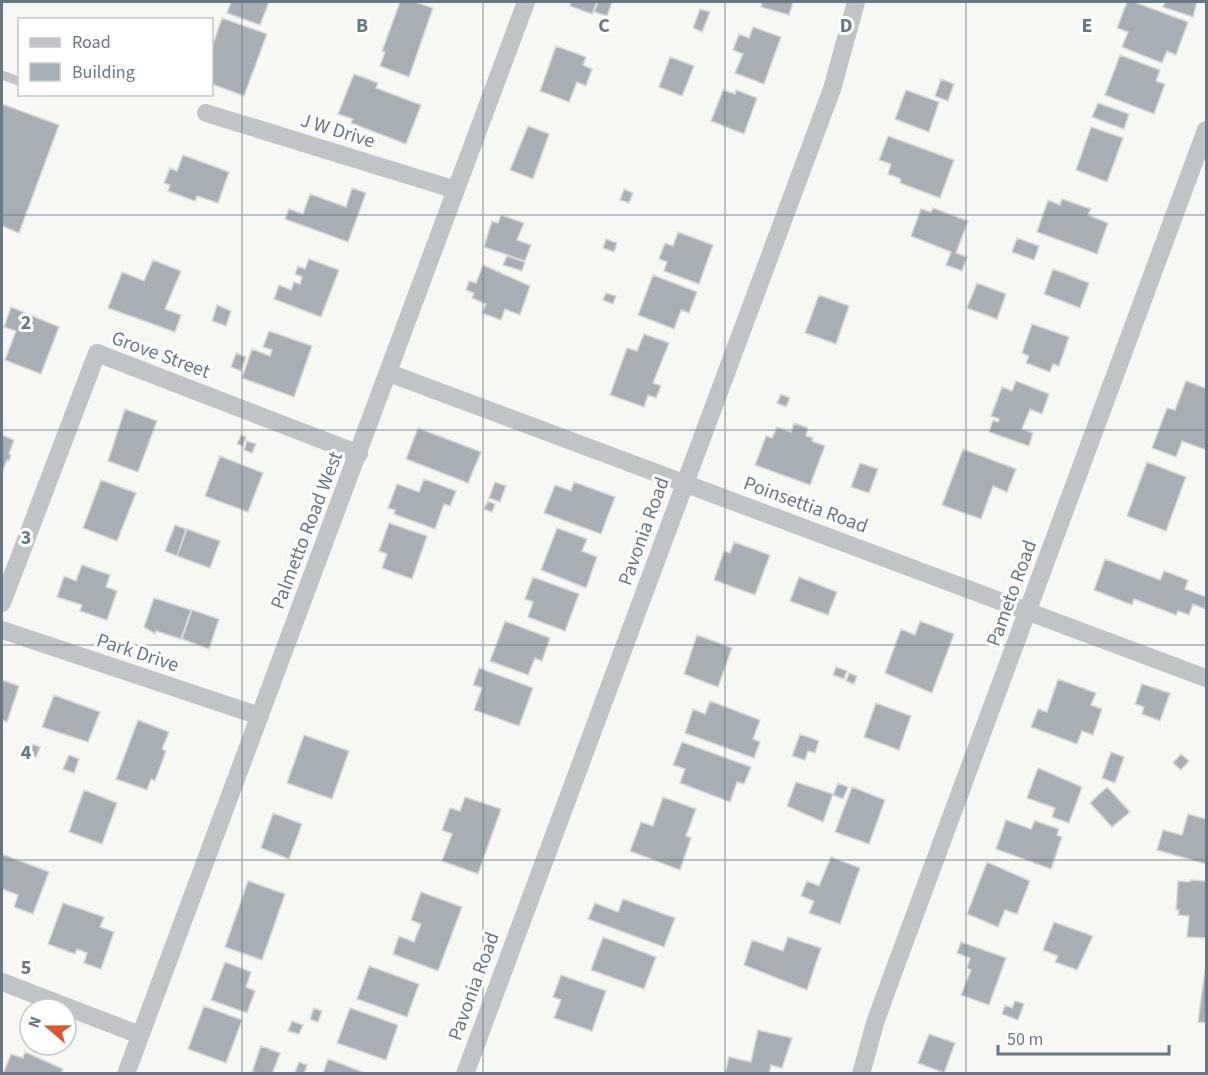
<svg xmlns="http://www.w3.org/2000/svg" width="1208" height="1075" viewBox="0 0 1208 1075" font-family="'Source Sans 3',sans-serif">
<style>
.building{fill:#a7afb4;stroke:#d8d8d6;stroke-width:1.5}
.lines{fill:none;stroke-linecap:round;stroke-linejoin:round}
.service{stroke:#c0c4c7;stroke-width:9}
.minor{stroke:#c0c4c7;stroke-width:18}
.grid{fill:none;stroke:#677783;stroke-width:1.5;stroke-opacity:0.55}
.labels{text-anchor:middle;stroke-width:6;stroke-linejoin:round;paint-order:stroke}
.street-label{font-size:20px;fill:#677783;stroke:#fff}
.grid-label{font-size:20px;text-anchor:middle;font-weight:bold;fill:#677783;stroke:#fff;stroke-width:6;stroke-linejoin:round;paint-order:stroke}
</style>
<rect width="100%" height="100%" fill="#f7f7f4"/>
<path class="building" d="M231,2H269L260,25L227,13Z
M400,2H415L433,8L409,77L380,66L385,52L382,51Z
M571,2H597L592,14L570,6Z
M598,2H612L607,16L594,12Z
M762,2H793L789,15L761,7Z
M1127,2H1134L1188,22L1176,55L1167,51L1162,63L1122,47L1128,32L1117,28Z
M1165,2H1197L1193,17L1163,7Z
M700,9L710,12L702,32L693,28Z
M222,18L267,34L244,96L212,84V47Z
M753,27L781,37L764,84L735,73L743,54L733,50L739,34L749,38Z
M556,46L586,57L583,65L592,69L586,86L577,82L569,102L540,91Z
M1120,55L1160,70L1156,81L1165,84L1154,114L1105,95Z
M670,57L694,66L682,96L659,87Z
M354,74L378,83L376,88L421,105L406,144L351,123L353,119L338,114Z
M941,79L954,84L948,101L935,96Z
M723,90L735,94L736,90L757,98L744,134L711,121Z
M906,90L939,102L929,132L895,119Z
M1098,103L1129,114L1124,129L1092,117Z
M2,104L59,125L19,233L2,226Z
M528,126L549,134L533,179L510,170Z
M1091,127L1123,138L1107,182L1076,170Z
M888,136L954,160L940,198L900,183L901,179L888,174L891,164L879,160Z
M183,155L229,172L218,203L197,196L195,201L168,191L170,185L164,183L170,168L177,171Z
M352,188L366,193L348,242L285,219L289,209L303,214L310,194L346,207Z
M624,189L633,193L629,203L620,200Z
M1062,199L1091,209L1088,215L1108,223L1097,254L1037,232L1048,200L1060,205Z
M933,208L968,221L956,253L967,257L962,271L946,265L951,252L911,236L921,209L931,212Z
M501,215L524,223L517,240L531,245L525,261L484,247L492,221L498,223Z
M678,232L713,245L699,284L664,271L667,262L659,259L665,243L673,246Z
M1017,238L1039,246L1034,260L1012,252Z
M606,239L617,243L614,252L603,248Z
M507,256L525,262L522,271L503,265Z
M309,259L339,270L321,317L274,299L279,285L291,290L294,282L300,284L302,277L295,274L298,266L305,269Z
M153,260L181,271L165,309L181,315L175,332L108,308L122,272L144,281Z
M483,265L530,286L520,315L505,309L501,320L482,313L486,304L472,298L474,293L466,290L469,281L476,283Z
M1053,269L1089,283L1080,308L1044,294Z
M653,275L697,292L689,313L681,310L674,329L638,315Z
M977,283L1006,294L997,319L967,308Z
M606,293L616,296L613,304L603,300Z
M819,295L849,306L836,344L805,333Z
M217,305L231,311L226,326L212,321Z
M11,307L59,327L41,374L5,360L16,331L4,327Z
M1032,324L1069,337L1059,366L1053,364L1050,372L1026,363L1029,356L1022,353Z
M269,331L312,346L294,397L242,378L252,349L270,356L272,350L263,347Z
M644,334L669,343L653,383L661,386L656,398L648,395L644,407L610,395L627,348L637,351Z
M236,353L246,357L241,371L231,367Z
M1016,381L1049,394L1042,414L1030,409L1022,429L1033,433L1029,446L989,432L993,420L998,422L999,419L991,416L1002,387L1012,391Z
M1186,381L1206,388V450L1182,441L1176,457L1152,448L1167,408L1175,410Z
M781,394L790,398L786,407L777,403Z
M125,409L157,421L138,472L108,461Z
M794,423L808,428L806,436L813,438L812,441L825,446L810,485L755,465L766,436L772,438L777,427L791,432Z
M418,428L481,452L468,483L406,459Z
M2,435L14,440L9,454L11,455L9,461L7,460L2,473Z
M241,435L246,437L243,446L237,444Z
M247,441L256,444L252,453L244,450Z
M963,449L1016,469L1007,492L993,486L981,519L942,505Z
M220,456L263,473L248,512L205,496Z
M1147,462L1186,477L1166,531L1127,516Z
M860,463L878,469L869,493L851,487Z
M424,479L456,491L450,506L444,504L435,529L394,514L395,510L388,508L397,484L419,492Z
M101,480L136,493L117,541L83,528Z
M495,482L506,486L500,502L489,498Z
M574,482L615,497L601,534L544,513L555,485L571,491Z
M488,501L495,504L492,512L484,509Z
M389,523L427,536L412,579L382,568L387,554L379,551Z
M175,525L186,529L177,556L165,551Z
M557,528L587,539L582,551L597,557L586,588L541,570Z
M187,529L220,541L210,568L177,556Z
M734,542L770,555L755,595L714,580L724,551L730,553Z
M1105,559L1160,580L1164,571L1188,580L1185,589L1206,597L1205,609L1193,604L1189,615L1178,611L1176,615L1134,599L1132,605L1094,590Z
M82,565L110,575L106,587L117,591L107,620L80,611L82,605L57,597L64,576L76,581Z
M533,577L579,594L565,631L528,617L533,602L525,599Z
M799,577L837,592L828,615L790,601Z
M154,598L191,610L181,639L156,631L155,634L144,627Z
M192,610L219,619L209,649L182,639Z
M505,621L550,638L542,661L535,658L528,675L490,661Z
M920,621L954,634L932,693L885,673L901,629L915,635Z
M697,635L732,648L718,687L684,674Z
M836,667L847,671L844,679L833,675Z
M479,668L533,688L519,726L474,710L482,688L473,685Z
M849,673L857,676L854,684L846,681Z
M1058,679L1096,693L1091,705L1102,709L1093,735L1082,731L1077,744L1031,727L1038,709L1047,712Z
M2,680L19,686L7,722L2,720Z
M1142,684L1170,693L1160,721L1142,714L1144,707L1135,704Z
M54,695L100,712L88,742L42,727Z
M710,701L760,720L753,739L760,742L754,758L685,733L693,709L705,714Z
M876,703L911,716L899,750L864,737Z
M138,720L169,732L162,749L166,751L155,781L151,779L147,790L116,779Z
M800,734L819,741L815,753L808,751L805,760L792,756Z
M304,735L349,751L332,799L287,783Z
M682,742L751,767L744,784L737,782L730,802L680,783L685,769L673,765Z
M29,743L40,747L36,757L25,753Z
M1111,752L1124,757L1115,783L1102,778Z
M1181,754L1189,761L1181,770L1173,763Z
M69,755L79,759L74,773L63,769Z
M1038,768L1082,787L1069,823L1052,817L1055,808L1027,798Z
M796,782L833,794L823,822L787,806Z
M838,783L848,787L843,799L833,795Z
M852,787L885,800L869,844L835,832Z
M1107,787L1130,812L1112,827L1090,803Z
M84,790L117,803L102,844L69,832Z
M465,797L501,809L478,874L442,861L452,834L442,830L450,808L460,811Z
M663,797L696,809L686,836L691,838L680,870L630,851L641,822L653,826Z
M273,813L302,824L289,859L261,848Z
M1188,814L1206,819V864L1157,850L1163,830L1182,835Z
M1006,820L1031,829L1035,821L1059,829L1057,835L1062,837L1051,869L996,849Z
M2,854L49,872L33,914L14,907L18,895L2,889Z
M831,857L860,868L840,924L809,913L814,901L801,896L807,881L819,886Z
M987,862L1030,881L1017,914L1005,910L998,927L967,914Z
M1190,880L1206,881V938L1187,937L1189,916L1178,915L1179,910H1176L1178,881L1190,882Z
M248,881L285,894L262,960L225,947Z
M421,892L462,907L438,971L393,954L399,936L414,942L421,924L411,920Z
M623,899L675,918L664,947L588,919L595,903L618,912Z
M63,903L104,917L100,927L114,932L101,969L84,963L87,953L77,949L75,954L48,944Z
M1054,922L1093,936L1077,970L1055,962L1058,956L1043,950Z
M603,937L656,957L644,989L591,970Z
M788,937L821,948L807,990L744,965L752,940L783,951Z
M961,942L1006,958L989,1005L961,995L971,970L967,968L970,958L957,953Z
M225,962L251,972L246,987L255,991L247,1013L211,1000Z
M369,966L419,984L407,1017L357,999Z
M1205,970H1206V1023L1198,1022Z
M561,975L606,991L592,1031L554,1018L561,1000L553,997Z
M1015,1001L1024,1004L1018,1020L1002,1014L1005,1005L1012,1008Z
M204,1006L242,1020L226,1063L188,1049Z
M314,1008L322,1011L318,1022L310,1019Z
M350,1008L398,1025L386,1060L337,1043Z
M292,1021L303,1025L299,1034L288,1031Z
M758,1030L792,1038L782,1068L771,1065L769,1074H725L729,1057L751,1062Z
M929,1034L955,1043L944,1073L918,1063Z
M261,1046L280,1053L272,1074L252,1072Z
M25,1052L63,1069L61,1074H3L11,1054L23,1058Z
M328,1059L368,1074H323Z
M299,1062L307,1065L304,1074L295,1072Z"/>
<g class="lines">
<path class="service" d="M2,75L19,81"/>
<path class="minor" d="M206,113L456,190
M389,373L1206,678
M2,603L97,353L359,454
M2,630L260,716
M2,982L140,1035
M126,1074L526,2
M465,1074L832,89L856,2
M861,1074L875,1023L892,976L1206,130"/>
</g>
<path class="grid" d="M242,2V1074M483,2V1074M725,2V1074M966,2V1074M2,215H1206M2,430H1206M2,645H1206M2,860H1206"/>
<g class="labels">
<g class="street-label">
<text transform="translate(338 130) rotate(17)" y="7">J W Drive</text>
<text transform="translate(161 354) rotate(20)" y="7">Grove Street</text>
<text transform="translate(806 504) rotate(20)" y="7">Poinsettia Road</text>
<text transform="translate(306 530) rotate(-69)" y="7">Palmetto Road West</text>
<text transform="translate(643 531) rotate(-70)" y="7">Pavonia Road</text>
<text transform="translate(1011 593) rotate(-70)" y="7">Pameto Road</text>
<text transform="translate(138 652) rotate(18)" y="7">Park Drive</text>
<text transform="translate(473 986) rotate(-70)" y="7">Pavonia Road</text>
</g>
</g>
<g class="grid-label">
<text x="362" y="32">B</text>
<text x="604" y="32">C</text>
<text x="846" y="32">D</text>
<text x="1087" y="32">E</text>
<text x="26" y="329">2</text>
<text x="26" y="544">3</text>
<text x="26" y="759">4</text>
<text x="26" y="974">5</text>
</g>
<rect width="1208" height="1075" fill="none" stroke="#677783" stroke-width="6"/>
<rect x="18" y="18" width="195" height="78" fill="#ffffff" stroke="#c2c9cd" stroke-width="1.5"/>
<rect x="30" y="38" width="30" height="9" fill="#c0c4c7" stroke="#c2c9cd" stroke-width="1.5"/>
<text x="72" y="48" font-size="18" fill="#677783">Road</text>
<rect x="30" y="63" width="30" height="18" fill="#a7afb4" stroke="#c2c9cd" stroke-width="1.5"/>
<text x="72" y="78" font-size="18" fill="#677783">Building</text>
<g transform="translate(48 1027) rotate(290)"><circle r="28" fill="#ffffff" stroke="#c2c9cd" stroke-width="1.5"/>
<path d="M0-4.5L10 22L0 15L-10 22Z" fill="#db572f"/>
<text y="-9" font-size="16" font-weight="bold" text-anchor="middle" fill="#677783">N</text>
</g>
<path d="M998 1045v9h171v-9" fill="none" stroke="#677783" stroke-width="3"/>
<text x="1007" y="1045" font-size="18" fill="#677783" stroke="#ffffff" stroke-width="4.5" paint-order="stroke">50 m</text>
</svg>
